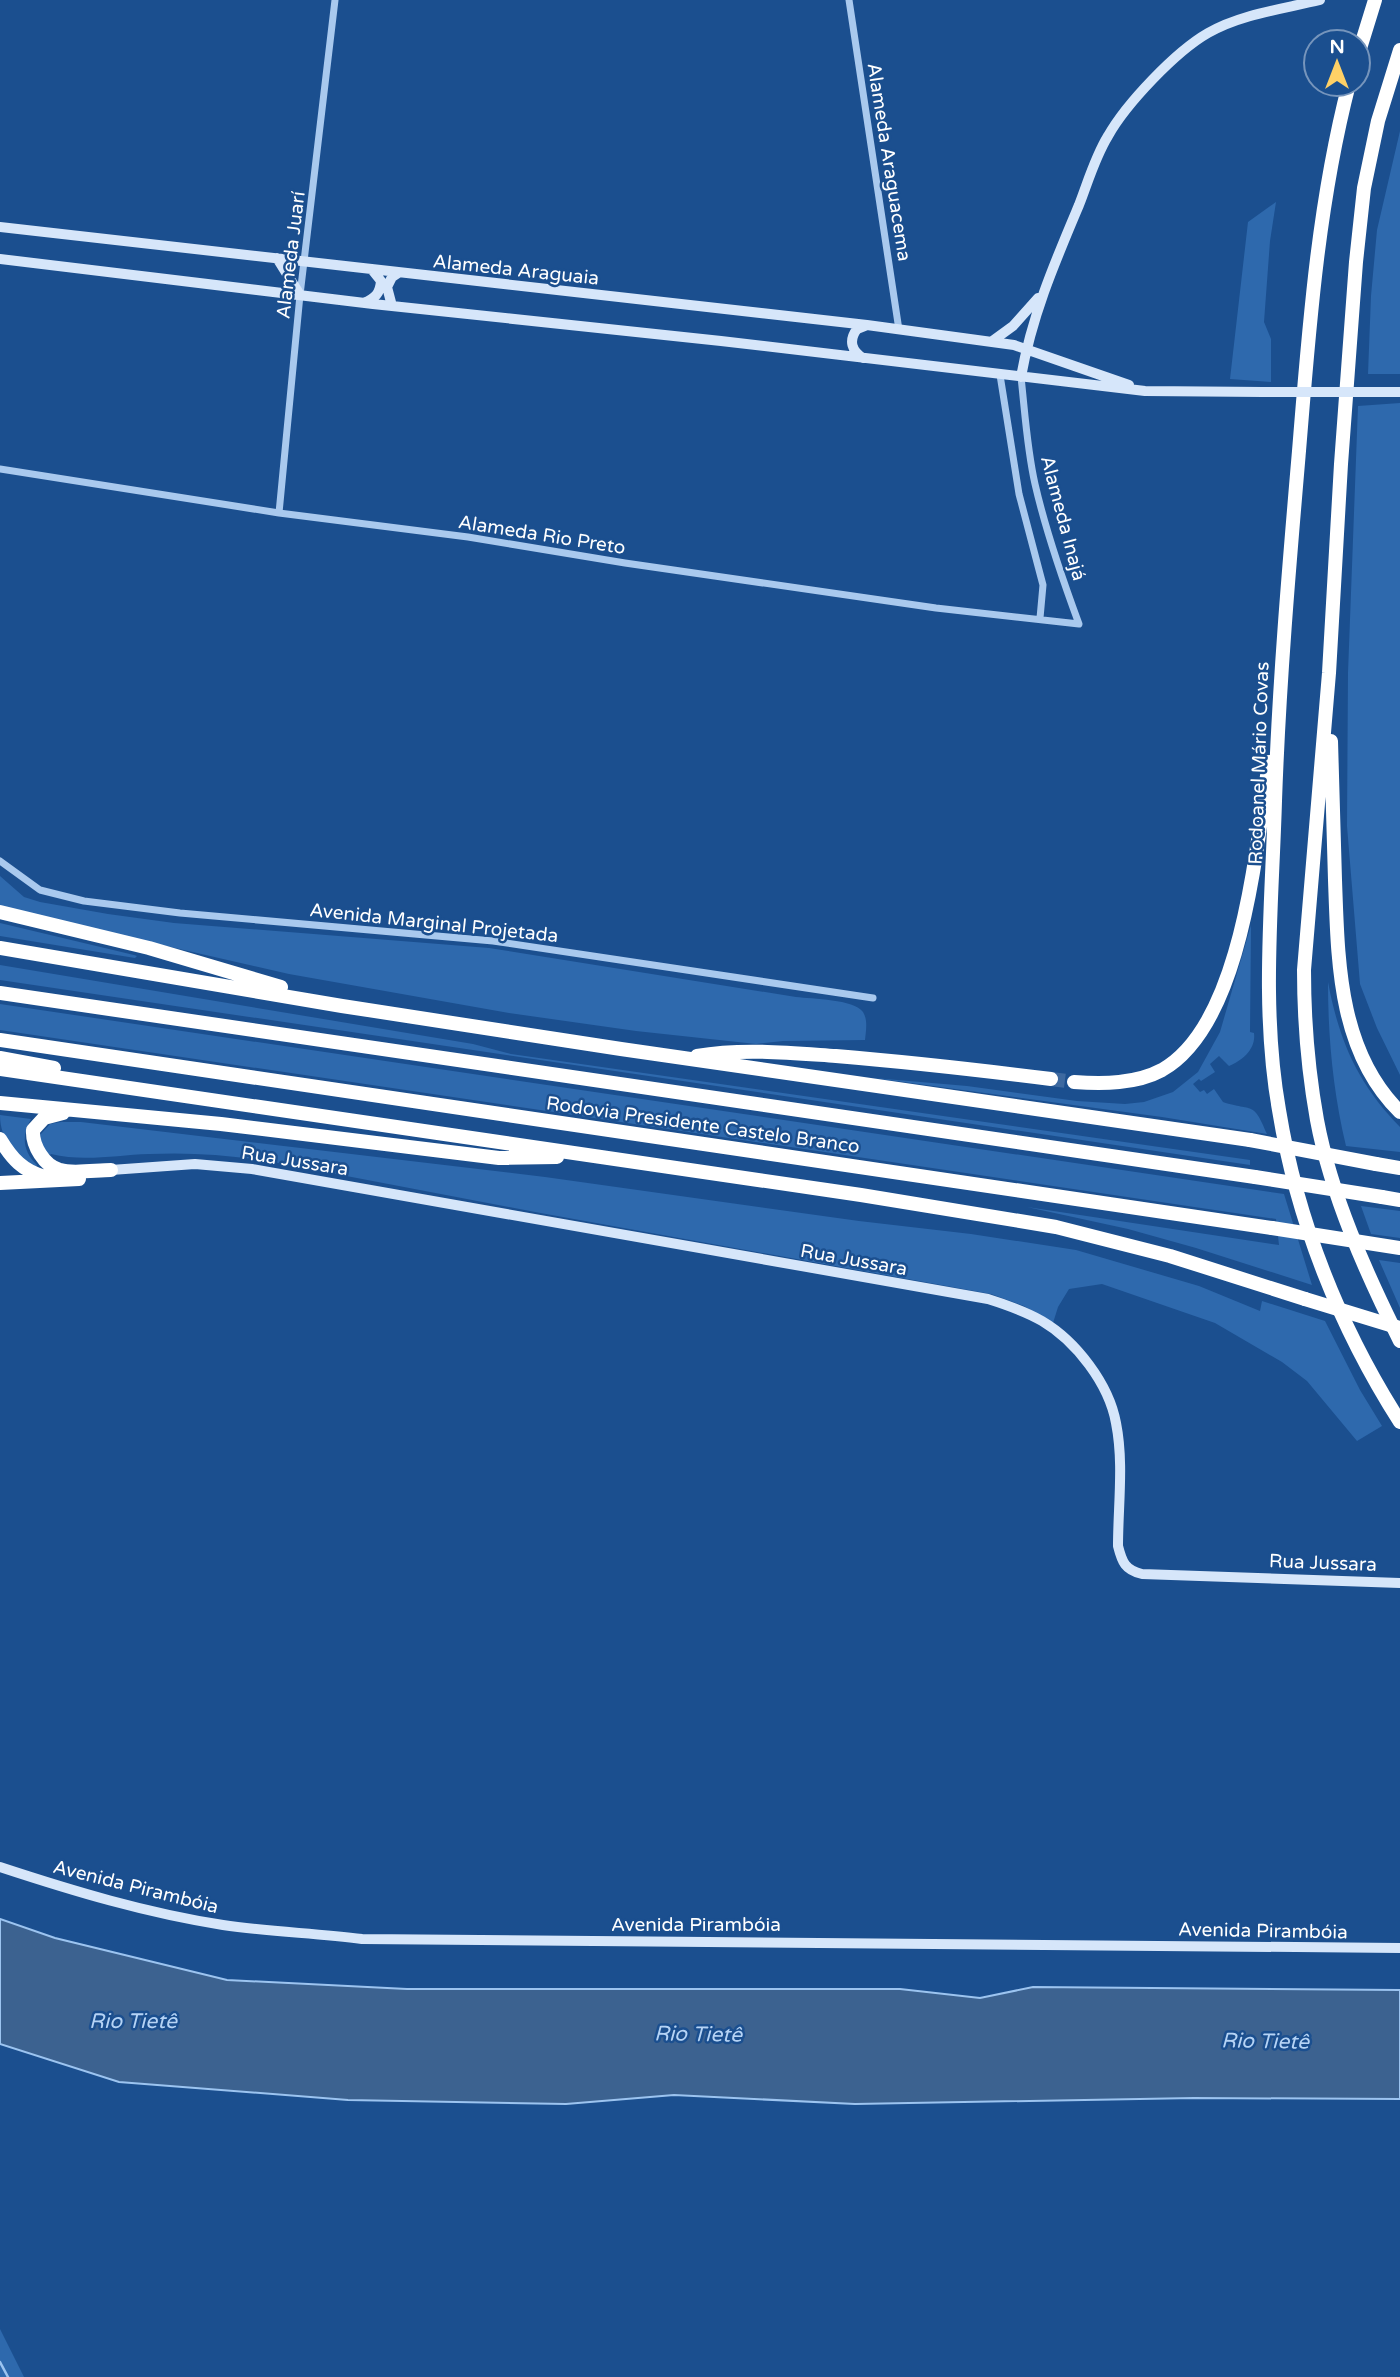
<svg xmlns="http://www.w3.org/2000/svg" width="1400" height="2377" viewBox="0 0 1400 2377" font-family="'Varela Round',sans-serif">
<style>
.green{fill:#2e69ad}
.water{fill:#3c6290;stroke:#9cc4f0;stroke-width:2}
.lines{fill:none;stroke-linecap:round;stroke-linejoin:round}
.stream{stroke:#9cc4f0;stroke-width:2.5}
.highway-tunnel{stroke:#3d69a0;stroke-width:14;stroke-dasharray:14 7;stroke-linecap:butt}
.street{stroke:#a9c9ee;stroke-width:7}
.secondary{stroke:#d6e6fa;stroke-width:10}
.highway{stroke:#fff;stroke-width:14}
.secondary-bridge{stroke:#d6e6fa;stroke-width:10}
.highway-bridge{stroke:#fff;stroke-width:14}
.labels{text-anchor:middle;stroke-width:5;stroke-linejoin:round;paint-order:stroke}
.street-label{font-size:19px;fill:#fff;stroke:#1b4f8f}
.water-label{font-size:21px;font-style:italic;fill:#b5d3f5;stroke:#1b4f8f}
</style>
<rect width="100%" height="100%" fill="#1b4f8f"/>
<path class="green" d="M1400,131V374H1368L1371,296L1377,230Z
M1276,202L1270,241L1264,322L1271,339V382L1230,379L1248,222Z
M1400,403V1075L1377,1028L1360,984L1347,826L1348,673L1358,406Z
M0,876L24,897L40,902L108,914L174,923L489,948L796,997C812,999 854,999 863,1012C868,1020 866,1030 865,1040L783,1041L756,1044L636,1031L509,1013L289,974L0,908Z
M0,923L134,955L137,956L135,958L0,936Z
M1251,925L1250,1032L1254,1033C1256,1049 1243,1060 1229,1066L1219,1056L1210,1064L1215,1072L1201,1081L1199,1079L1193,1084L1200,1092L1204,1090L1207,1094L1214,1089L1223,1102C1253,1112 1253,1100 1267,1134L1162,1117L874,1078L967,1086L1077,1101L1125,1104L1144,1102L1173,1092L1198,1072L1220,1032Z
M0,965L473,1044L511,1054L1250,1160V1165L0,980Z
M1328,982C1339,1041 1358,1084 1400,1127V1152L1346,1146C1333,1091 1328,1038 1328,982Z
M0,1004L1284,1194L1312,1285L1196,1248L1128,1229L1027,1207L1279,1245L1276,1219L0,1030Z
M0,1115L31,1119C21,1136 23,1152 37,1165L35,1169C16,1154 0,1141 0,1115Z
M61,1122H81L545,1177L859,1221L971,1234L1076,1250L1199,1286L1260,1311L1262,1301L1325,1321L1360,1390L1382,1426L1357,1441L1307,1381L1282,1362L1215,1323L1102,1284L1069,1289L1058,1307L1053,1323L1024,1306L991,1294L535,1212L268,1161C229,1155 189,1152 149,1154C117,1155 83,1162 51,1154L50,1155L43,1150L40,1135L50,1124Z
M1361,1206L1400,1211V1238L1371,1234Z
M1379,1260L1400,1263V1308Z
M0,2329L24,2377H0Z"/>
<path class="water" d="M0,1919L55,1938L227,1980L407,1989H900L980,1998L1033,1987L1400,1990V2099L1194,2098L855,2104L674,2095L566,2104L348,2100L119,2082L0,2044Z"/>
<g class="lines">
<path class="stream" d="M0,2362L8,2377"/>
<path class="highway-tunnel" d="M1051,1079L1074,1082"/>
<path class="street" d="M849,0L899,330
M1000,375L1019,494L1043,585L1040,618
M0,469L279,513L468,537L625,563L936,608L1079,624C1062,578 1046,532 1035,484C1027,449 1025,413 1021,377
M279,513L300,295L335,0
M0,861L40,890L84,901L180,913L493,941L873,998"/>
<path class="secondary" d="M0,227L867,325L1014,345L1129,385
M277,258L300,295
M0,259L373,304L721,341L1145,391L1263,392
M364,303C375,298 380,294 381,281L373,271
M392,306L387,287L392,277L398,273
M991,342L1013,326L1038,298
M863,358C852,351 848,341 857,329L867,325
M1021,377C1032,315 1055,262 1079,205C1088,182 1095,157 1108,136C1126,104 1175,52 1208,33C1241,14 1283,9 1320,0
M111,1170L195,1164L252,1169L988,1299C1007,1305 1025,1311 1042,1321C1076,1341 1109,1384 1116,1423C1124,1463 1118,1506 1118,1546C1122,1562 1125,1570 1142,1574L1400,1583
M0,1867C73,1891 146,1913 223,1925C269,1932 316,1933 362,1939L1400,1948"/>
<path class="highway" d="M1400,50L1378,121L1364,188L1356,262L1341,464L1329,673L1304,970C1304,1021 1308,1070 1317,1120C1331,1195 1366,1273 1400,1341
M1358,55L1375,0
M1349,84C1318,204 1309,328 1299,451C1289,568 1279,684 1275,801C1272,904 1261,1009 1279,1110C1297,1221 1340,1328 1400,1422
M1331,741C1332,787 1334,834 1335,880C1338,961 1338,1051 1400,1112
M0,912L149,948L281,987
M0,948L342,1006L621,1049L1250,1140
M0,993L1255,1177
M0,1040L1272,1228
M697,1056C742,1048 791,1053 836,1056C908,1062 979,1070 1051,1079
M0,1058L54,1068
M0,1069L861,1195L1056,1227L1170,1256L1305,1299
M1074,1082C1103,1084 1136,1084 1162,1070C1243,1024 1256,847 1269,762
M0,1103L221,1124L499,1158L557,1157
M63,1113L44,1118L33,1130C32,1145 44,1166 60,1170C72,1174 97,1170 111,1170
M0,1139C12,1159 23,1171 45,1177
M1376,1164L1400,1168
M0,1183L79,1179
M1382,1197L1400,1200"/>
<path class="secondary-bridge" d="M1263,392H1400"/>
<path class="highway-bridge" d="M1250,1140L1376,1164
M1255,1177L1382,1197
M1272,1228L1400,1248
M1305,1299L1400,1328"/>
</g>
<g class="labels">
<g class="street-label">
<text transform="translate(890 162) rotate(81)" y="7">Alameda Araguacema</text>
<text transform="translate(290 255) rotate(-83)" y="7">Alameda Juarí</text>
<text transform="translate(516 269) rotate(6)" y="7">Alameda Araguaia</text>
<text transform="translate(1064 518) rotate(75)" y="7">Alameda Inajá</text>
<text transform="translate(542 534) rotate(9)" y="7">Alameda Rio Preto</text>
<text transform="translate(1258 763) rotate(-88)" y="7">Rodoanel Mário Covas</text>
<text transform="translate(434 922) rotate(6)" y="7">Avenida Marginal Projetada</text>
<text transform="translate(703 1124) rotate(8)" y="7">Rodovia Presidente Castelo Branco</text>
<text transform="translate(295 1160) rotate(9)" y="7">Rua Jussara</text>
<text transform="translate(854 1259) rotate(10)" y="7">Rua Jussara</text>
<text transform="translate(1323 1562) rotate(2)" y="7">Rua Jussara</text>
<text transform="translate(136 1886) rotate(14)" y="7">Avenida Pirambóia</text>
<text x="696" y="1931">Avenida Pirambóia</text>
<text transform="translate(1263 1930) rotate(1)" y="7">Avenida Pirambóia</text>
</g>
<g class="water-label">
<text x="133" y="2028">Rio Tietê</text>
<text transform="translate(698 2034) rotate(1)" y="7">Rio Tietê</text>
<text transform="translate(1265 2041) rotate(1)" y="7">Rio Tietê</text>
</g>
</g>
<g transform="translate(1337 63)"><circle r="33" fill="#1b4f8f" stroke="#7695bc" stroke-width="2"/>
<path d="M0-5L12 26L0 18L-12 26Z" fill="#ffd166"/>
<text y="-10" font-size="19" font-weight="bold" text-anchor="middle" fill="#ffffff">N</text>
</g>
</svg>
